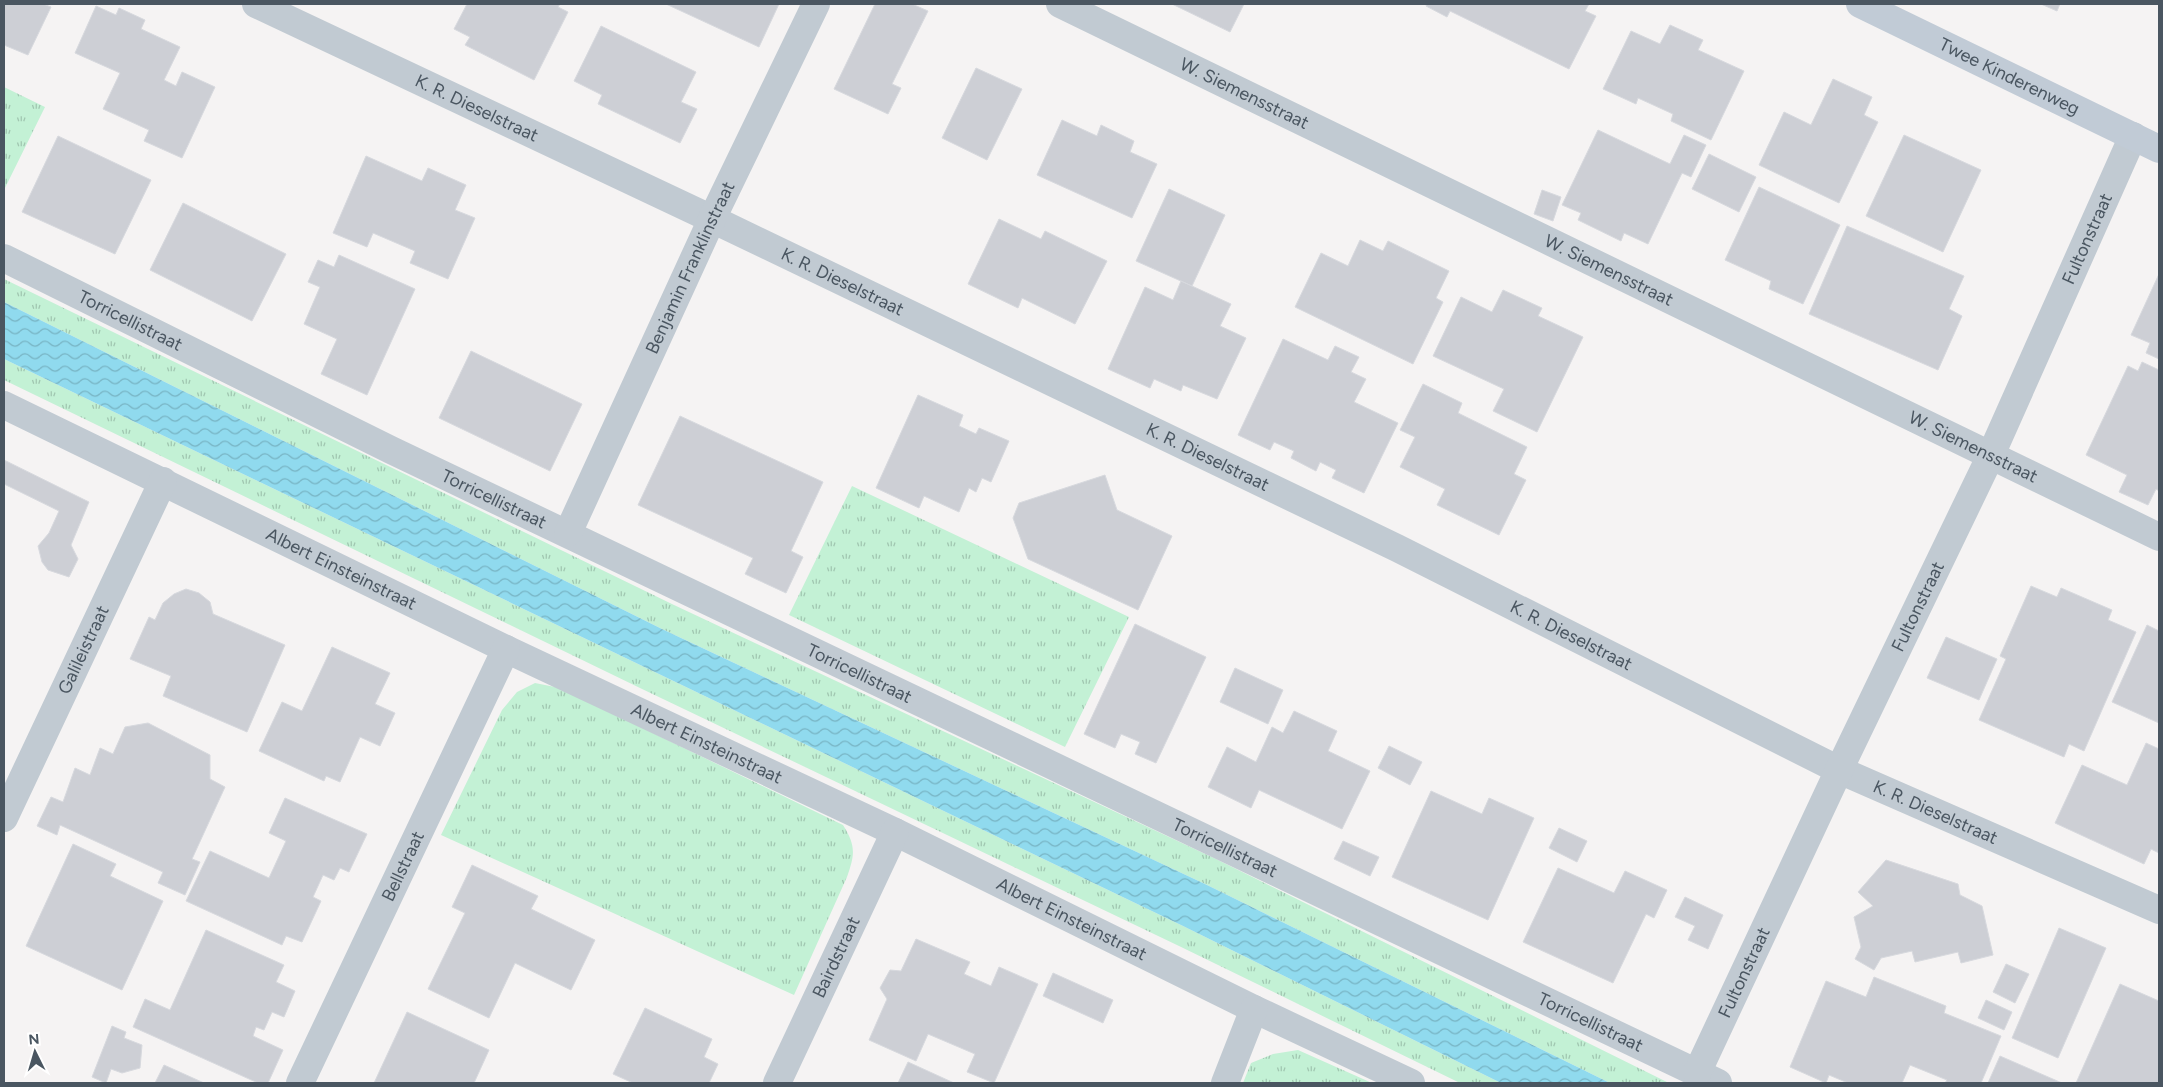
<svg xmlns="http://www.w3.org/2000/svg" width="2163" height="1087" viewBox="0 0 2163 1087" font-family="Figtree,sans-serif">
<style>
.grass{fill:url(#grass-tufts)}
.water{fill:url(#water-waves)}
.building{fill:#cdcfd5;stroke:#d7d9de}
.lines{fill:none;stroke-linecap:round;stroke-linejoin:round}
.street{stroke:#c1cad2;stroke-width:28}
.secondary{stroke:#c1cbd6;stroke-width:28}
.labels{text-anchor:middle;stroke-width:4;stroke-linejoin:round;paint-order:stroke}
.street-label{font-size:18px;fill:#4a5661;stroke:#fff}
</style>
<defs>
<pattern id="grass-tufts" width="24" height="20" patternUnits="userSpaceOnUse" patternTransform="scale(1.25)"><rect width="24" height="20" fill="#c3f1d5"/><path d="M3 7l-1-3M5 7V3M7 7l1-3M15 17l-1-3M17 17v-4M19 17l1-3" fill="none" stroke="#a0c6b0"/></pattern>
<pattern id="water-waves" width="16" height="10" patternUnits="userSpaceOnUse" patternTransform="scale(1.25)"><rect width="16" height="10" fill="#90daee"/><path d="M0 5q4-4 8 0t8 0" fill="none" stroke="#78b4c4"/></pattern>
</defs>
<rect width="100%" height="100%" fill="#f5f3f3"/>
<path class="grass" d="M4,87L45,107L4,190Z
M4,279L674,605L1216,859L1669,1083H1610L1205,884L662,629L4,302Z
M4,359L1183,926L1501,1083H1460L1179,946L640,688L4,380Z
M852,486L1129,617L1065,747L789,615Z
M535,683L560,688L843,825C856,846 855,854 847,877L794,995L441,835L502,710L517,692Z
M1298,1050L1372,1083H1243L1251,1063L1273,1054Z"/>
<path class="water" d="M4,302L662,629L1205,884L1610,1083H1501L1183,926L4,359Z"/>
<path class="building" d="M4,4H43L51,7L28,55L4,45Z
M467,4H560L558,7L568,12L534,80L465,45L470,37L454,29Z
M666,4H779L759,47Z
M875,4H912L928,11L892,84L901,88L888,114L834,89Z
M1172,4H1244L1230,32Z
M1427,4H1589L1585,11L1596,16L1569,69L1450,11L1447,17L1426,6Z
M2041,4H2060L2057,11Z
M96,6L116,15L119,8L145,20L141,29L180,47L164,80L176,86L182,72L215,87L182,158L144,141L149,130L103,109L120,73L75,53Z
M1670,25L1703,40L1698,50L1744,71L1711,140L1671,121L1673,114L1638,98L1636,104L1603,89L1631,31L1660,44Z
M601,26L696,72L681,102L697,109L680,143L598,104L602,95L574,81Z
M976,68L1022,89L987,160L942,138Z
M1833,79L1872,97L1864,115L1878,122L1839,203L1759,165L1784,112L1811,125Z
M1062,120L1097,136L1101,125L1134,141L1130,152L1157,164L1132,218L1037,175Z
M1598,130L1670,164L1684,135L1706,145L1691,177L1682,173L1648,244L1624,233L1621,241L1578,220L1581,213L1562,205Z
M1904,135L1981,170L1943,252L1866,216Z
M58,136L151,180L115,254L22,212Z
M1709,154L1756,177L1739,212L1692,189Z
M366,156L422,181L428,168L466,185L455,210L475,218L448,279L410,263L415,251L373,233L367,247L333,233Z
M1759,187L1840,225L1803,304L1769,289L1771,281L1725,260Z
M1169,189L1225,215L1192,286L1136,261Z
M1542,190L1561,197L1553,221L1534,214Z
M183,203L286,254L252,321L150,270Z
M999,219L1041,239L1045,231L1107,261L1075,324L1022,298L1018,308L968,284Z
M1847,226L1964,276L1949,309L1962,316L1938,370L1809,314Z
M1360,240L1383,251L1388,241L1449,271L1436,298L1443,302L1413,364L1295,307L1321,253L1348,266Z
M339,255L415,289L367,395L321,374L337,339L304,324L320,287L308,282L318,260L334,267Z
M2159,274V359L2146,353L2150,343L2131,335Z
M1181,281L1231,304L1220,326L1246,338L1217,399L1183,385L1181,391L1154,379L1150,388L1108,369L1145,287L1173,300Z
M1503,290L1542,308L1538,316L1583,337L1537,432L1493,411L1504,389L1433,356L1461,297L1492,312Z
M1283,339L1328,360L1335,346L1359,357L1351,372L1366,379L1354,402L1398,423L1364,493L1332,478L1336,470L1320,462L1316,471L1291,458L1294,451L1274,442L1270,450L1238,435Z
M471,351L582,404L550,471L439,418Z
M2142,362L2159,370V491L2156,489L2148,505L2119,492L2127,475L2086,455L2128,366L2138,371Z
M1423,384L1462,403L1458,413L1527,447L1514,474L1526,480L1499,535L1437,505L1445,489L1400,467L1415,437L1400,430Z
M918,395L963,415L959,426L976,434L979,428L1009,441L991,482L982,478L976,492L969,488L959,512L924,496L919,508L876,488Z
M680,416L823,482L791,551L803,557L786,593L745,574L753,558L638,505Z
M4,460L89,502L71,545L78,559L69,577L48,570L42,562L38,546L49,533L59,511L4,484Z
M1105,475L1117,510L1172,536L1138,610L1028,559L1013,518L1019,503Z
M2031,586L2057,597L2061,588L2112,610L2108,620L2136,632L2084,751L2069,744L2064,757L1979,720L2006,659L2000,656Z
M186,589L199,593L210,602L213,614L285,645L247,732L163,696L171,676L130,659L149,617L155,620L163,603L174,594Z
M1135,624L1206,657L1156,763L1135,754L1140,742L1121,734L1115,748L1084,734Z
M2147,625L2159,631V723L2112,702Z
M1946,637L1997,659L1979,700L1927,678Z
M332,647L390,673L375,704L395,713L380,746L360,737L340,782L326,776L324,781L259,751L282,702L302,711Z
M1235,668L1283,690L1268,724L1220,702Z
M1294,711L1337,731L1328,751L1370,771L1342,829L1259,790L1251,808L1208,787L1227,747L1256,762L1272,727L1283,733Z
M148,723L210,755V779L225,787L192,859L200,862L185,895L158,883L163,872L60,825L57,835L37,826L51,797L63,802L75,768L90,775L100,748L113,754L125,727Z
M2146,743L2159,749V853L2151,849L2144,864L2055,823L2082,765L2127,785Z
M1389,746L1422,762L1410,785L1378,768Z
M1431,791L1482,814L1489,798L1534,818L1488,920L1392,877Z
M285,798L367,834L349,872L340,868L334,880L323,875L313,897L321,901L302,942L286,936L282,945L186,901L210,851L269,878L286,841L269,833Z
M1559,828L1587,841L1577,862L1549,848Z
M1343,841L1379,857L1370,876L1334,859Z
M73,844L116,864L110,876L163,901L122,990L26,946Z
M1886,860L1958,884L1960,895L1982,906L1993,955L1961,963L1958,952L1915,962L1912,951L1881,958L1874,970L1855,959L1861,947L1854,917L1873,906L1858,892Z
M472,865L538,896L531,909L595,940L571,990L515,963L489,1018L428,989L465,913L452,907Z
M1558,868L1614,893L1625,871L1667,890L1654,918L1646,914L1613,983L1523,942Z
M1685,897L1723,915L1708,949L1688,940L1695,926L1675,917Z
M2059,928L2106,948L2058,1058L2012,1038Z
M206,930L284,965L276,982L295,991L284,1017L272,1012L264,1030L256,1027L253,1036L283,1050L268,1083H258L133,1027L145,999L170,1010Z
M916,939L970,962L964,974L991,986L999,967L1038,984L994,1083L967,1072L975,1054L928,1034L916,1061L869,1040L887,999L880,988L890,970L901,971Z
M2006,964L2029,974L2015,1003L1993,992Z
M1053,973L1113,1000L1103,1023L1043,996Z
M1874,977L1946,1006L1944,1013L2001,1036L1981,1083H1945L1947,1080L1910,1065L1902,1083H1848L1829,1075L1826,1083L1790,1067L1826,981L1866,997Z
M2120,984L2159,1001V1083H2076Z
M1986,1000L2012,1012L2004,1030L1978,1018Z
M645,1008L712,1039L704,1057L718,1064L709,1083H633L613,1074Z
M407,1012L489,1050L474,1083H374Z
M112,1026L126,1032L124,1038L142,1045L140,1068L122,1073L111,1069L106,1083L92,1077Z
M2000,1056L2062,1083H1988Z
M908,1062L954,1083H898Z
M164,1065L204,1083H155Z"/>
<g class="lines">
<g class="street">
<path id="s1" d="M256,4L712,219L1397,548L1839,770L2159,910"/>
<path id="s2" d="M1060,4L2159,537"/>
<path id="s3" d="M4,258L391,450L1718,1083"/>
<path id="s4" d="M4,405L506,649L895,832L1254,1009L1411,1083"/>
<path id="s5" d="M568,533L712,219L816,4"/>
<path id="s6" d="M4,818L163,481"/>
<path id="s7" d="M1697,1073L1839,770L1990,457L2133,136"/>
<path id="s8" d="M300,1083L506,649"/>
<path id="s9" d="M777,1083L895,832"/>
<path d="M1225,1083L1254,1009"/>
</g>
<path class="secondary" id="s10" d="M1860,4L2159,149"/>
</g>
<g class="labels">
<g class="street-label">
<text dy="6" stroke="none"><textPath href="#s10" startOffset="166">Twee Kinderenweg</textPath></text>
<text dy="6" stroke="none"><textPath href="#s2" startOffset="205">W. Siemensstraat</textPath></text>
<text dy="6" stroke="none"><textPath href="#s1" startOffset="244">K. R. Dieselstraat</textPath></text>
<text dy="6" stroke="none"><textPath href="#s7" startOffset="921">Fultonstraat</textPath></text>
<text dy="6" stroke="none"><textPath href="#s5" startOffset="292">Benjamin Franklinstraat</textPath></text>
<text dy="6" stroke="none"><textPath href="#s2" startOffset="610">W. Siemensstraat</textPath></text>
<text dy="6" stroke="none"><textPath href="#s1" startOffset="649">K. R. Dieselstraat</textPath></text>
<text dy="6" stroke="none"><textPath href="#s3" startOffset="141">Torricellistraat</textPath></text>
<text dy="6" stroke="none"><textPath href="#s2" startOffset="1015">W. Siemensstraat</textPath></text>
<text dy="6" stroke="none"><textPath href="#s1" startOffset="1054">K. R. Dieselstraat</textPath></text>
<text dy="6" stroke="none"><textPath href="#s3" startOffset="546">Torricellistraat</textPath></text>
<text dy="6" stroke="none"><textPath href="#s4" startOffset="375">Albert Einsteinstraat</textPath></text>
<text dy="6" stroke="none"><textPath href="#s7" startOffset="516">Fultonstraat</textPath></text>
<text dy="6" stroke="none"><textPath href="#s1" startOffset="1459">K. R. Dieselstraat</textPath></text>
<text dy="6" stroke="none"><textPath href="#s6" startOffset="186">Galileistraat</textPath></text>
<text dy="6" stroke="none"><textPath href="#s3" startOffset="951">Torricellistraat</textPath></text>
<text dy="6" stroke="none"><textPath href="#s4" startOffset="780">Albert Einsteinstraat</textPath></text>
<text dy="6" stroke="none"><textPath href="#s1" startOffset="1864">K. R. Dieselstraat</textPath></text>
<text dy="6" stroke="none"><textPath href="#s3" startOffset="1356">Torricellistraat</textPath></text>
<text dy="6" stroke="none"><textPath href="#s8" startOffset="240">Bellstraat</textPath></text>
<text dy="6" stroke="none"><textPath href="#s4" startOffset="1185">Albert Einsteinstraat</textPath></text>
<text dy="6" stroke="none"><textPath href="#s9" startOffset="139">Bairdstraat</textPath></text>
<text dy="6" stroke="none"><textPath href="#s7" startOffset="111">Fultonstraat</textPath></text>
<text dy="6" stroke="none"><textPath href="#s3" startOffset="1761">Torricellistraat</textPath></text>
</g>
</g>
<rect width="2163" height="1087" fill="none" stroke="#4a5661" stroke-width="10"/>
<g transform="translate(35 1052) rotate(355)" stroke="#ffffff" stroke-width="4" paint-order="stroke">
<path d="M0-4L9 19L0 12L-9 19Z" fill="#4a5661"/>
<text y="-8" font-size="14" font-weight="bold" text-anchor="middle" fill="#4a5661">N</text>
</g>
</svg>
